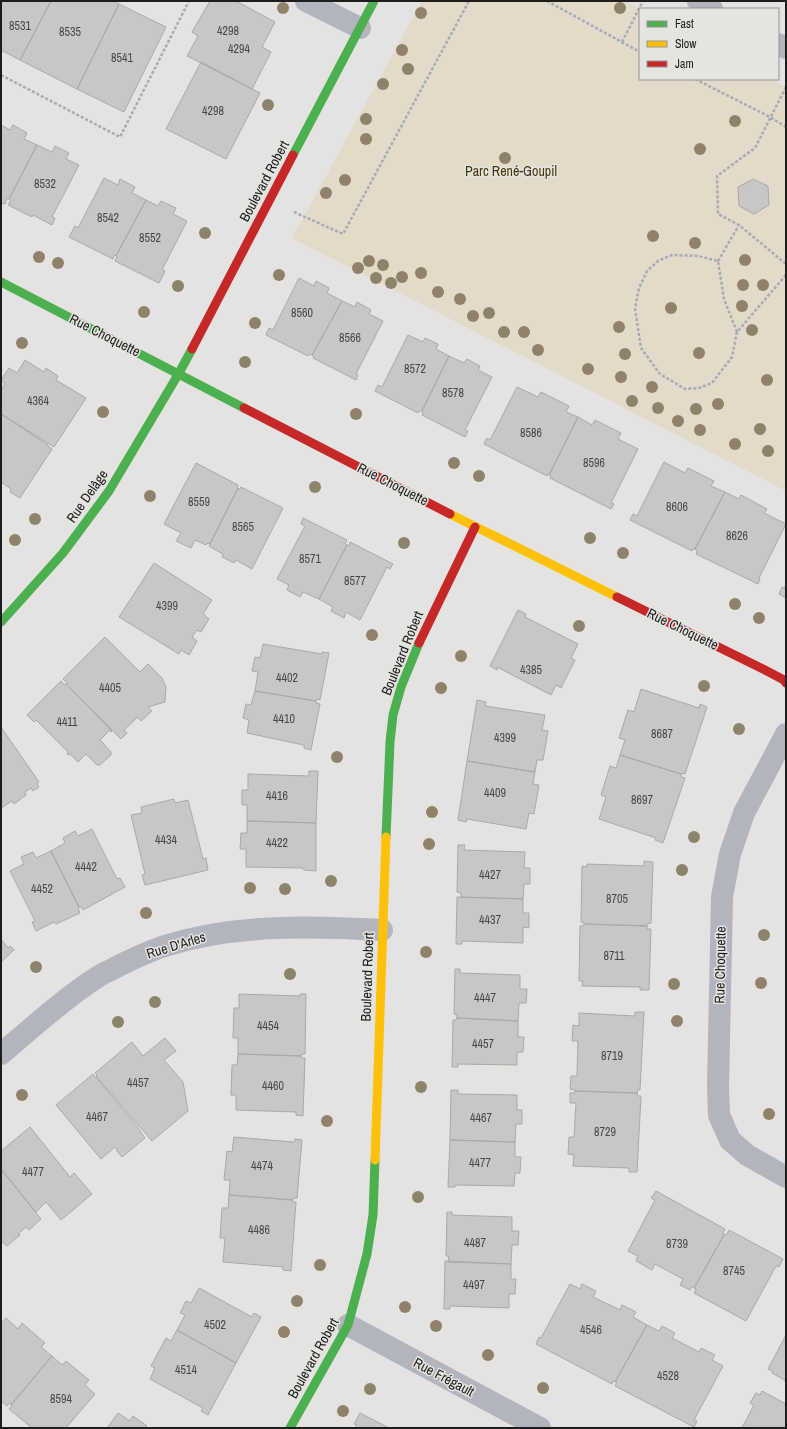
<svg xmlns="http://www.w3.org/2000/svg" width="787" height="1429" viewBox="0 0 787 1429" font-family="'Archivo Narrow',sans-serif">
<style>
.green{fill:#e3daca}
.building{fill:#c7c7c6;stroke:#a9a9a7}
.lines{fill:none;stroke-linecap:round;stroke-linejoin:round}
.path{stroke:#a8abb1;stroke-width:2.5;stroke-dasharray:3 2;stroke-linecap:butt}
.street{stroke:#b2b5be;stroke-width:22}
.fast{stroke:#4caf50;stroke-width:9}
.slow{stroke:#ffc107;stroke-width:9}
.jam{stroke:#c62828;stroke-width:9}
.tree{fill:#8e836a}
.labels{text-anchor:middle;stroke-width:3;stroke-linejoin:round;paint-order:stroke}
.number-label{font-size:12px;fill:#484846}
.park-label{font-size:14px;fill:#473409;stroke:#e5e4e0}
.street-label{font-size:14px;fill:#1e1d1c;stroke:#e5e4e0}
</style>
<rect width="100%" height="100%" fill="#e4e3e1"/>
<path class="green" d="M422,1H625L640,9V79H771L786,87V491L292,238Z"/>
<path class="building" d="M1,1H51L20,60L1,50Z
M51,1H114L119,4L77,89L20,60Z
M210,1H236L275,22L262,47L271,52L252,89L187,56L198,36L192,32Z
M119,4L166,27L124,112L77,89Z
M201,62L260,93L226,159L166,129Z
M1,125L10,130L13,125L27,133L24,139L37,145L9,199L7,198L5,204L1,203Z
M37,145L52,152L55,146L69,153L66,159L79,165L52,217L55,218L52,225L33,215L32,217L8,205L11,200L9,199Z
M104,178L118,185L120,179L135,187L132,193L146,200L116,256L114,255L113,259L69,237L75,226L78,228Z
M753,179L768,186L769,205L754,214L739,206L738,187Z
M146,200L158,206L161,201L176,208L173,214L187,221L162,270L165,271L159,283L115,261L117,257L116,256Z
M299,278L314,286L316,281L329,288L327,293L342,301L312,355L310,354L308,356L266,335L269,328L273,330Z
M342,301L355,307L357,302L371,310L369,314L383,321L356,374L358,375L356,380L313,358L314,356L312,355Z
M408,335L423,342L425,338L438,344L436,349L449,356L422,411H419L418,413L375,391L378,385L382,387Z
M449,356L464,363L467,359L480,366L478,370L492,377L465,430L468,431L465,437L422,415L423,413L422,411Z
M25,360L44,372L46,368L58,376L56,380L86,398L54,447L1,414V390L5,384L1,380L9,368L17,373Z
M517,387L538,397L541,392L569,406L566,412L578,417L549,475L548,474L547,476L484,444L487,438L490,440Z
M1,414L48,445V446L52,449L20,498L10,492L11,489L1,482Z
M578,417L592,425L595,420L621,433L618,439L638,449L611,503L614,504L611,509L550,478L551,476L549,475Z
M664,462L685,473L688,468L714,481L711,486L725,492L695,549H693L692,551L630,520L633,514L637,516Z
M196,463L238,485L237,488H238L210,544L207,543L206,545L195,540L191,548L176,541L181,533L164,524Z
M241,487L283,508L252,569L236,560L234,563L222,557L223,554L209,546L238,488L240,489Z
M725,492L739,499L741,495L767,509L764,513L786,524L759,578L760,579L758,584L696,554L697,551L695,549Z
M303,518L347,540L345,543L347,545L319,599L303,592L300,597L287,590L289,585L277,579L305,526L301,524Z
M350,542L393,564L390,569L387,567L360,620L346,612L344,618L331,611L333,607L319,599L347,545L349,546Z
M154,563L212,600L203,614L209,619L201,632L197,630L192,637L197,641L189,655L181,650L179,654L119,617Z
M786,585V598L779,594L782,587L784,588Z
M518,610L526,614L525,617L578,644L571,658L575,660L561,688L556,685L551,695L497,667V670L490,666Z
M105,637L140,672L148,664L162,678L166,687L165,702L148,707L152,711L141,721L138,717L124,730L127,733L121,739L66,684L67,683L63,679Z
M263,644L322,654V652L329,653L320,700L317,699L316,701L255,691L258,672L252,671L255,657L260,658Z
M61,681L64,685L66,684L112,731L111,732L110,730L100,740L111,752V755L100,765H97L86,754L78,762L70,754L69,755L67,754L68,752L36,720L34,722L27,715Z
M641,689L699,708L700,704L707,707L685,774L682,773L681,774L620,755L625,740L619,738L628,710L634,712Z
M255,691L316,701V703L320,704L311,750L304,748V745L247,733L249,720L243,718L246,704L251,705Z
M477,700L486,702L485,706L545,715L542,730L548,731L543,760H537L535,772L467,761Z
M1,727L39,782L37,784L39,787L33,791L31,788L25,792L26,795L14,804L12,801L1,808Z
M620,755L681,774V777L685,778L663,843L655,840L656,838L599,819L606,797L601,795L610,766L616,768Z
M467,761L535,772L533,784L539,785L534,814L529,813L526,829L467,819L466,822L458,820Z
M309,771H318L316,823L247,821V805H242V790H248V774L309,776Z
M174,799L175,803L188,800L203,859L206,858L208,870L145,885L142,875L145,874L131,815L142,813L141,807Z
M247,821L316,823V871L304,870L303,868L246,867V849H240L241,833H247Z
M92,829L117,879L120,878L125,887L83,910L81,907H79L51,851L65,843L63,838L75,831L78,836Z
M458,845H465L464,850L525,852L524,868H530V884H524L523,899L461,897V893L457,892Z
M51,851L79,907L78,908L80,913L56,924L54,922L36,931L32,922L35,921L10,871L24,864L21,857L33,852L36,858Z
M644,861L653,862L651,923L647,924V926L584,924V922H581L582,866L587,867V864L644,866Z
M457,897L523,899V913H529V928L523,927V943L462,941V944H456Z
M584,924L647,926V929H651L649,990H640V987L582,986L583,981H579L580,926H583Z
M1,939L8,948L10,946L14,950L1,962Z
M455,969H460V973L520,975V989H527L526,1003H519L518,1021L457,1018L456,1014H454Z
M239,994L300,996V994H306L305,1054H302L301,1056L238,1054V1038H233L234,1008H239Z
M635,1012H644L640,1090L638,1089L637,1093L575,1091V1090L570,1089L571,1076H577L578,1041H572L573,1025L579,1026V1013L635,1016Z
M457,1018L518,1021V1037H524L523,1052H517V1065L458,1064V1067H452L453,1020H456Z
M165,1038L176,1051L164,1060L183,1082L188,1111L152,1141L96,1076L97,1075L95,1073L132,1042L143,1056Z
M238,1054L301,1056L302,1058H305L303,1116L296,1115V1112L236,1110V1095H231L232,1065H237Z
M93,1074L136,1125L145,1138L122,1157L116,1150L117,1149L115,1147L101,1159L56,1105Z
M451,1090H458V1094L517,1095V1110H522V1124H516L515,1142L450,1140Z
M575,1091L637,1093L638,1096H641L637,1172H629V1168L573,1166L574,1155L568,1154L569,1137H574L576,1103H570V1093H575Z
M30,1127L70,1177L74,1173L92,1194L61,1220L46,1202L36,1212L1,1169V1151Z
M234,1137L294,1142L295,1139L302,1140L297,1198H293V1200L229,1195L230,1180H224L227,1151L232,1152Z
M450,1140L515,1142V1157H521L520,1173H515L514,1186L455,1185V1187H448Z
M1,1169L41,1219L29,1230L26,1227L18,1234L20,1235L7,1246L1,1241Z
M656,1191L725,1229L723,1233L724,1235L694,1288L692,1286L690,1290L680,1285L683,1279L655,1264L652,1270L636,1261L638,1256L628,1251L655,1200L651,1198Z
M229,1195L293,1200L292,1202H296L291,1271L283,1270V1267L223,1262L225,1238H220L222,1208H228Z
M447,1212H452V1215L512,1217V1231H519L518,1245H512L511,1264L448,1262L449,1256H446Z
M729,1230L783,1259L779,1267L776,1266L746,1321L694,1293L696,1289L694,1288L724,1235L727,1234Z
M445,1261L511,1264V1279H516L515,1294H509V1308L450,1306V1309H444Z
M570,1284L580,1289L582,1284L596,1291L593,1297L620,1310L622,1305L636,1312L633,1317L647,1325L615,1382L613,1381L612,1384L536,1344L539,1337L541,1338Z
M199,1288L252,1317L254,1313L261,1317L236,1363L177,1330L185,1315L180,1313L186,1301L191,1303Z
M6,1318L18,1329L22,1323L45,1343L41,1347L52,1356L11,1405L9,1403L7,1406L1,1401V1324Z
M647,1325L659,1331L662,1326L675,1333L672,1338L699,1352L701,1348L715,1355L712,1360L723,1366L694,1420L697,1421L694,1427L615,1386L617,1382H615Z
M177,1330L236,1363L208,1415L201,1411L203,1408L150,1379L155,1368L151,1366L166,1338L171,1341Z
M786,1335V1381L772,1373L773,1372L768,1369Z
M52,1356L62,1365L66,1361L89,1380L85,1385L95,1394L66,1428H32L9,1409L12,1406L11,1405Z
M762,1391L786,1404V1428H742L754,1405L750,1403L756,1393L760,1395Z
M118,1413L130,1421L133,1416L147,1426L145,1428H107Z
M360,1413L389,1428H355L357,1425L354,1424Z"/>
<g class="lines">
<path class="path" d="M547,1L640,52
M622,42L643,1
M1,75L120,137L189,1
M695,79L770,117L786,127
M786,87L755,148L717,176L718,214L739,225L786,264
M294,212L343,234L469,1
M718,261L739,225
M737,332L724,299L718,261L698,256L672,255L658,261L647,271L639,288L635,309L641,348L660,374L685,389L699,388L712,383L732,357L737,332L786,275"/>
<path class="street" d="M306,1L360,28
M698,1L712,9
M778,44L786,48
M786,734L744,813L730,854L722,897L718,1087L719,1115L730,1140L747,1155L786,1177
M1,1054C32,1028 62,1000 96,978C103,973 112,970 120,965C135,958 151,950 168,945C237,924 311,926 382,930
M348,1325L540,1428"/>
<path class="fast" d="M293,155L374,1
M1,282L244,408
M1,622L63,553L109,491L179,373L192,349
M386,837L390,742L393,715L401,687L419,643
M290,1428L348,1325L367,1254L373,1215L375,1160"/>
<path class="slow" d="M450,514L617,597
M375,1160L386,837"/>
<path class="jam" d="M192,349L293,155
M244,408L450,514
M617,597L763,669L784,680L786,683
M419,643L475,527"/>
</g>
<g class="tree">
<circle cx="283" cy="8" r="6"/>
<circle cx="620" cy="8" r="6"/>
<circle cx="421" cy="13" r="6"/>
<circle cx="402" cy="50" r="6"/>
<circle cx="408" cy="69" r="6"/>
<circle cx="383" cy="84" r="6"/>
<circle cx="268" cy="105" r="6"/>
<circle cx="366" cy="119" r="6"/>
<circle cx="735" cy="121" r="6"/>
<circle cx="366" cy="139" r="6"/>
<circle cx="700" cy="149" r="6"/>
<circle cx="505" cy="158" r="6"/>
<circle cx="345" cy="180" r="6"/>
<circle cx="326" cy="193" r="6"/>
<circle cx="205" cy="233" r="6"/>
<circle cx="653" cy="236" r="6"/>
<circle cx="695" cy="243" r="6"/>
<circle cx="39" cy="257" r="6"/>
<circle cx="745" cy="260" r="6"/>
<circle cx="369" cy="261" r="6"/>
<circle cx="58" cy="263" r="6"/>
<circle cx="383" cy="265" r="6"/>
<circle cx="358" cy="268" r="6"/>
<circle cx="421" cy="273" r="6"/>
<circle cx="279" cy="275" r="6"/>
<circle cx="402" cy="277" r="6"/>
<circle cx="376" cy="278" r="6"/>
<circle cx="391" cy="283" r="6"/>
<circle cx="743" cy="285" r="6"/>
<circle cx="763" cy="285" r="6"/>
<circle cx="178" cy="286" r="6"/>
<circle cx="438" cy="292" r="6"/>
<circle cx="460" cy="299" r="6"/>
<circle cx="742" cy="306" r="6"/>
<circle cx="671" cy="308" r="6"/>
<circle cx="144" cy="312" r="6"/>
<circle cx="489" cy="313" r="6"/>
<circle cx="473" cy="316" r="6"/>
<circle cx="255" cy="323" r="6"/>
<circle cx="619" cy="327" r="6"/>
<circle cx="752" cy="330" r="6"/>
<circle cx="504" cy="332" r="6"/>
<circle cx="524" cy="332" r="6"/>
<circle cx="22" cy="343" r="6"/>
<circle cx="538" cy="350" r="6"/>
<circle cx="699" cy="353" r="6"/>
<circle cx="625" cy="354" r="6"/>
<circle cx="245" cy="362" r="6"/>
<circle cx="588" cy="369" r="6"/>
<circle cx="621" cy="377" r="6"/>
<circle cx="767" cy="380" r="6"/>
<circle cx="652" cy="387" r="6"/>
<circle cx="632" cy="401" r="6"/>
<circle cx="718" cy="404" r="6"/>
<circle cx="658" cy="408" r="6"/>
<circle cx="696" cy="409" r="6"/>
<circle cx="103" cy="412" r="6"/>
<circle cx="356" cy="414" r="6"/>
<circle cx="678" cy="421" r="6"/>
<circle cx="760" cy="429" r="6"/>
<circle cx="700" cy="430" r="6"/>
<circle cx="735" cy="444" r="6"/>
<circle cx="768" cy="451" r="6"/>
<circle cx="454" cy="463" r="6"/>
<circle cx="479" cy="476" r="6"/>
<circle cx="315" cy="487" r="6"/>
<circle cx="150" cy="496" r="6"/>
<circle cx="35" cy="519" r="6"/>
<circle cx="590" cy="538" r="6"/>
<circle cx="15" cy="540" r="6"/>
<circle cx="404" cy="543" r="6"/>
<circle cx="623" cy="553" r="6"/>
<circle cx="735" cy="604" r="6"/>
<circle cx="759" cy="618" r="6"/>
<circle cx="579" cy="626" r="6"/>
<circle cx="372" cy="635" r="6"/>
<circle cx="461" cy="656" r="6"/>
<circle cx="704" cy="686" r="6"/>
<circle cx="441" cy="688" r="6"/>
<circle cx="739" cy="729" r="6"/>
<circle cx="337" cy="757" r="6"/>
<circle cx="432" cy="812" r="6"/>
<circle cx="694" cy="837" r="6"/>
<circle cx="429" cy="844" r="6"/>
<circle cx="682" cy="870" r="6"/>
<circle cx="331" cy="881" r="6"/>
<circle cx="250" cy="888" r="6"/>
<circle cx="285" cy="889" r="6"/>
<circle cx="146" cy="913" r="6"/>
<circle cx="764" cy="935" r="6"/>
<circle cx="426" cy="952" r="6"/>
<circle cx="36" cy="967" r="6"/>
<circle cx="290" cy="974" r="6"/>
<circle cx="761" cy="983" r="6"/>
<circle cx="674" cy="984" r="6"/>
<circle cx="155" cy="1002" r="6"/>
<circle cx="677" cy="1021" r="6"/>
<circle cx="118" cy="1022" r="6"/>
<circle cx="421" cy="1087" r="6"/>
<circle cx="22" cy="1095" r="6"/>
<circle cx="769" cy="1114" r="6"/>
<circle cx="327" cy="1121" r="6"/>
<circle cx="418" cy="1197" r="6"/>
<circle cx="320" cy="1265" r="6"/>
<circle cx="297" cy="1301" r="6"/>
<circle cx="405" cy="1307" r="6"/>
<circle cx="436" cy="1326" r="6"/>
<circle cx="284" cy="1332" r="6"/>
<circle cx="488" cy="1355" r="6"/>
<circle cx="543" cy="1388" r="6"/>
<circle cx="370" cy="1389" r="6"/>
<circle cx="343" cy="1411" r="6"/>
</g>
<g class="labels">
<g class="number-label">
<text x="20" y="30">8531</text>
<text x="228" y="35">4298</text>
<text x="70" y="36">8535</text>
<text x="239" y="53">4294</text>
<text x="122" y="62">8541</text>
<text x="213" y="115">4298</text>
<text x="45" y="188">8532</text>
<text x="108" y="222">8542</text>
<text x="150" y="242">8552</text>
<text x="302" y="317">8560</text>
<text x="350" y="342">8566</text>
<text x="415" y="373">8572</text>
<text x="453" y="397">8578</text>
<text x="38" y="405">4364</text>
<text x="531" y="437">8586</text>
<text x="594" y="467">8596</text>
<text x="199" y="506">8559</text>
<text x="677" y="511">8606</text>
<text x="243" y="531">8565</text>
<text x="737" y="540">8626</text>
<text x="310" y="563">8571</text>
<text x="355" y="585">8577</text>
<text x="167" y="610">4399</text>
<text x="531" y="674">4385</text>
<text x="287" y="682">4402</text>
<text x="110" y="692">4405</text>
<text x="284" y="723">4410</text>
<text x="67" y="726">4411</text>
<text x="662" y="738">8687</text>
<text x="505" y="742">4399</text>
<text x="495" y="797">4409</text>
<text x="277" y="800">4416</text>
<text x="642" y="804">8697</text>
<text x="166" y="844">4434</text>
<text x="277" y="847">4422</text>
<text x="86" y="871">4442</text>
<text x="490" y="879">4427</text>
<text x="42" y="893">4452</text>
<text x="617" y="903">8705</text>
<text x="490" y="924">4437</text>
<text x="614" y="960">8711</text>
<text x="485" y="1002">4447</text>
<text x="268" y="1030">4454</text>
<text x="483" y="1048">4457</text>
<text x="612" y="1060">8719</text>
<text x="138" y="1087">4457</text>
<text x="273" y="1090">4460</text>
<text x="97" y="1121">4467</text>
<text x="481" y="1122">4467</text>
<text x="605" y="1136">8729</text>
<text x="480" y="1167">4477</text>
<text x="262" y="1170">4474</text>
<text x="33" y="1176">4477</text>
<text x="259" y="1234">4486</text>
<text x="475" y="1247">4487</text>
<text x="677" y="1248">8739</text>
<text x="734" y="1275">8745</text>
<text x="474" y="1289">4497</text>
<text x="215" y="1329">4502</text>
<text x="591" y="1334">4546</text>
<text x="186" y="1374">4514</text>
<text x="668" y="1380">4528</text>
<text x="61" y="1403">8594</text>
</g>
<g class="park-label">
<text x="511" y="176">Parc René-Goupil</text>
</g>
<g class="street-label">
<text transform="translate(264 181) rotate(-62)" y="5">Boulevard Robert</text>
<text transform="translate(105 335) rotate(27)" y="5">Rue Choquette</text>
<text transform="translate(393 484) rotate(27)" y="5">Rue Choquette</text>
<text transform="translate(87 496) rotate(-55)" y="5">Rue Delâge</text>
<text transform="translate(683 629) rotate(26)" y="5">Rue Choquette</text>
<text transform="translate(402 653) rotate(-68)" y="5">Boulevard Robert</text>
<text transform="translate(176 945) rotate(-17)" y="5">Rue D'Arles</text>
<text transform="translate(720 965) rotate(-89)" y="5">Rue Choquette</text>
<text transform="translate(367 977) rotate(-88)" y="5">Boulevard Robert</text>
<text transform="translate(313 1358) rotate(-61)" y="5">Boulevard Robert</text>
<text transform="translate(444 1377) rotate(28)" y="5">Rue Frégault</text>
</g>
</g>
<rect width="787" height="1429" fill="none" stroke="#1e1d1c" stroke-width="4"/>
<rect x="639" y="8" width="140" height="72" fill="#e5e4e0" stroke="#959492"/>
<rect x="647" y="21" width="20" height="6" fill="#4caf50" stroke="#959492"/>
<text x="675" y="28" font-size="12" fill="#1e1d1c">Fast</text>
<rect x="647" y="41" width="20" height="6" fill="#ffc107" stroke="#959492"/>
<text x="675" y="48" font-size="12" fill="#1e1d1c">Slow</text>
<rect x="647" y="61" width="20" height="6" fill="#c62828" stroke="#959492"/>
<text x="675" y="68" font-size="12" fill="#1e1d1c">Jam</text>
</svg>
